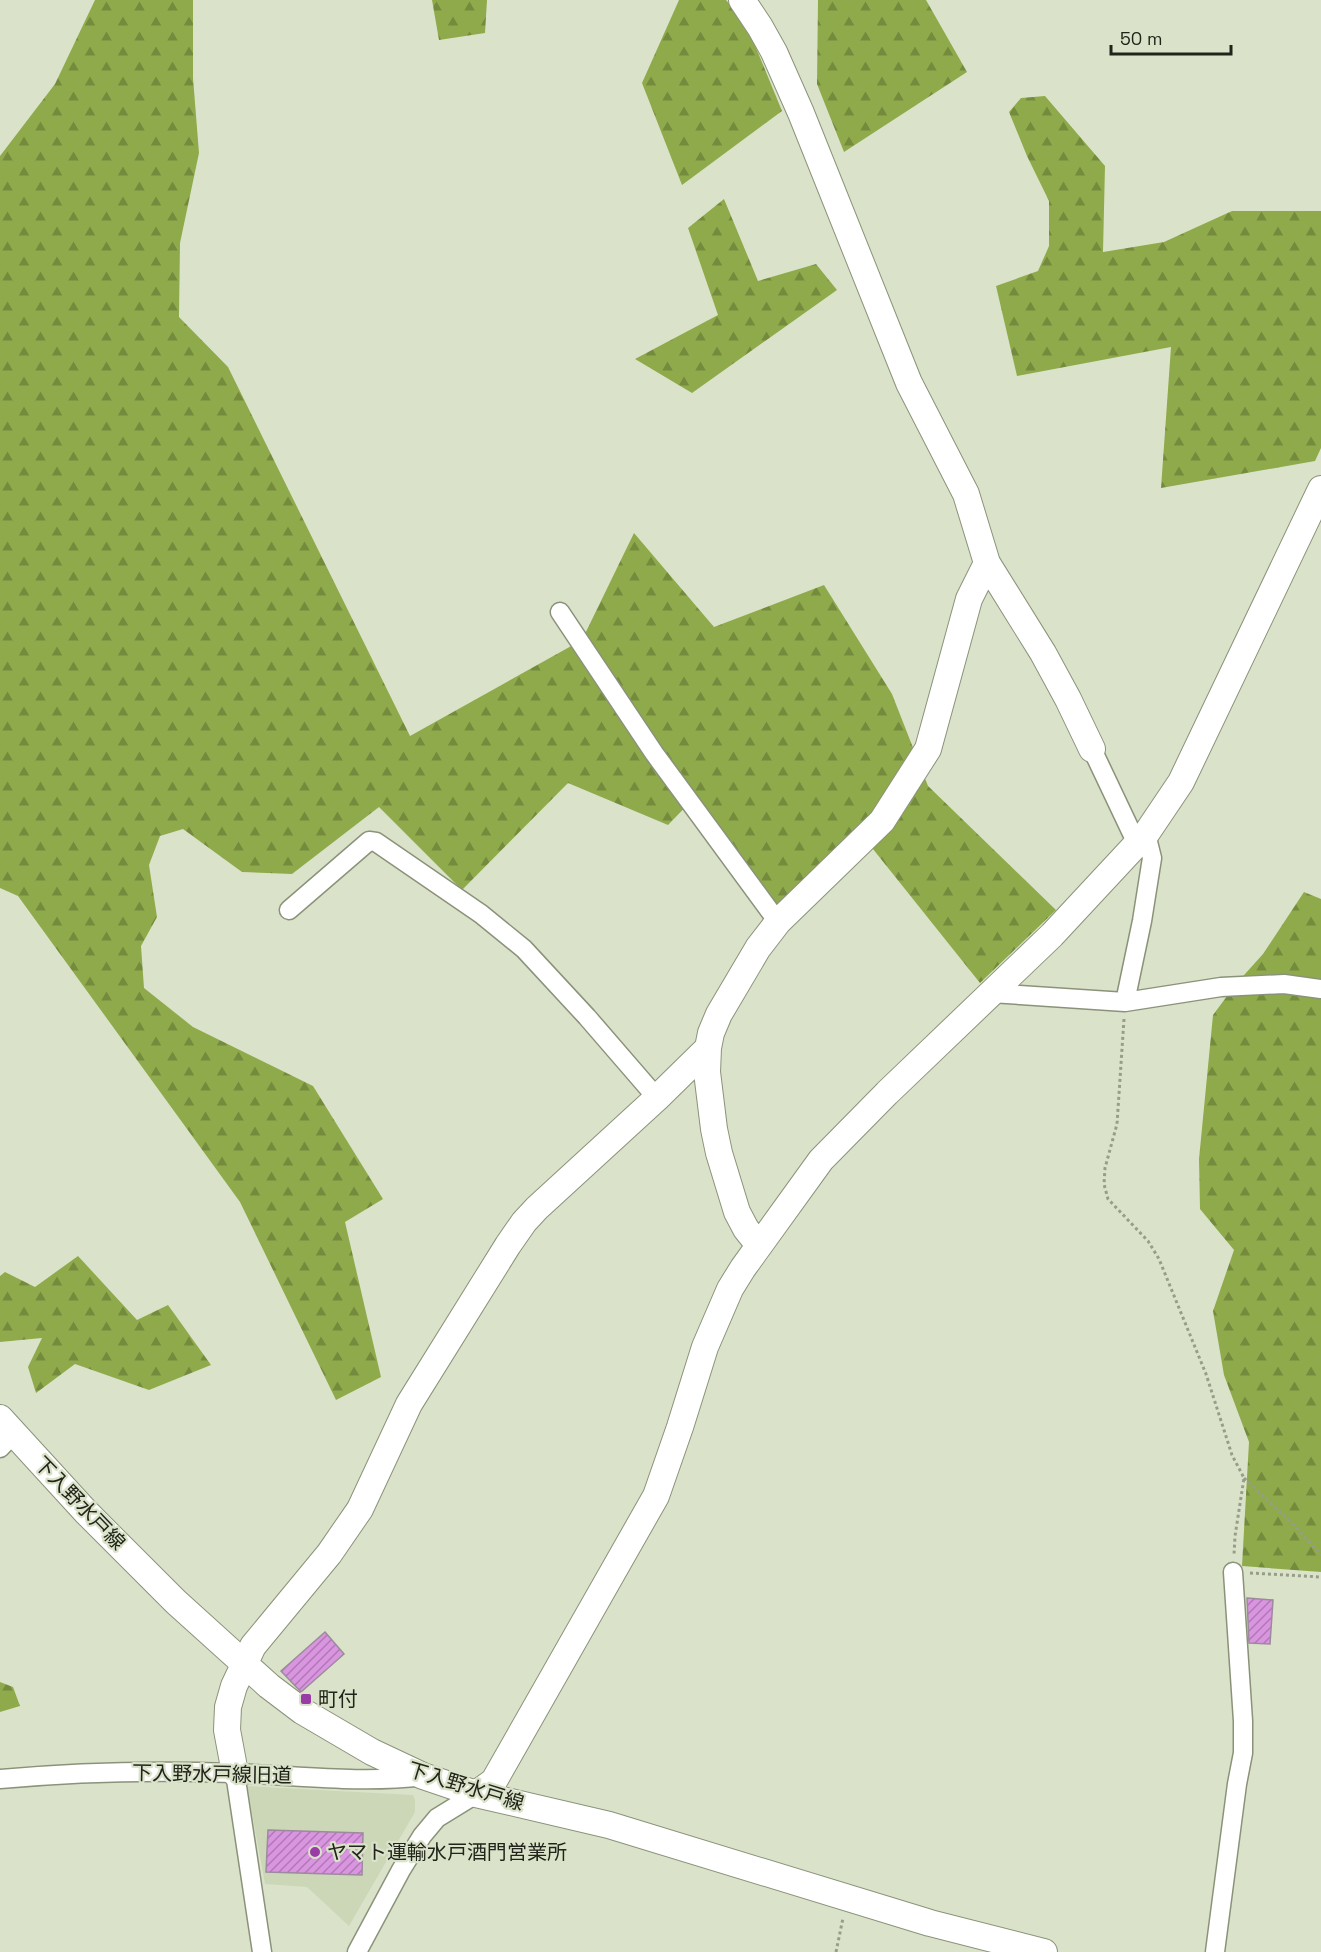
<svg xmlns="http://www.w3.org/2000/svg" width="1321" height="1952" viewBox="0 0 1321 1952" font-family="'Space Grotesk','Noto Sans JP',sans-serif">
<style>
.built{fill:#ccd7b7}
.forest{fill:url(#forest-firs)}
.building{fill:url(#building-hatch);stroke:#9d8a9e;stroke-width:1.5}
.lines{fill:none;stroke-linecap:round;stroke-linejoin:round}
.street-casing{stroke:#8a937a;stroke-width:21}
.secondary-casing{stroke:#8a937a;stroke-width:28}
.path{stroke:#979d89;stroke-width:3;stroke-dasharray:3 3;stroke-linecap:butt}
.street{stroke:#fff;stroke-width:18}
.secondary{stroke:#fff;stroke-width:26}
.poi-dot{fill:#9a3ca5;stroke:#dae3c9;stroke-width:2}
.labels{text-anchor:middle;stroke-width:4.5;stroke-linejoin:round;paint-order:stroke}
.street-label{font-size:20px;fill:#21241a;stroke:#dae3c9}
.poi-label{font-size:20px;fill:#21241a;stroke:#dae3c9;text-anchor:start}
</style>
<defs>
<pattern id="forest-firs" width="22" height="20" patternUnits="userSpaceOnUse" patternTransform="scale(1.5)"><rect width="22" height="20" fill="#8faa4a"/><path d="M5 1l3.5 6h-7zM16 11l3.5 6h-7z" fill="#748a3d"/></pattern>
<pattern id="building-hatch" width="6" height="6" patternUnits="userSpaceOnUse" patternTransform="scale(1.5)"><rect width="6" height="6" fill="#d995e0"/><path d="M-1 1l2-2M0 6l6-6M5 7l2-2" fill="none" stroke="#b079b5"/></pattern>
</defs>
<rect width="100%" height="100%" fill="#dae3c9"/>
<path class="built" d="M247,1786L413,1795L415,1800V1812L349,1926L307,1887L265,1884Z"/>
<path class="forest" d="M95,0H193V78L199,153L180,243L179,317L228,367L410,736L582,640L634,533L714,627L824,585L892,694L928,786L1056,910L980,983L857,829L778,906L697,795L668,825L568,783L462,890L379,807L292,874L242,872L183,829L160,836L149,865L157,917L141,946L144,988L193,1027L313,1086L383,1199L345,1222L381,1377L336,1400L240,1202L18,896L0,888V156L55,84Z
M432,0H487L485,33L439,40Z
M679,0H726L745,21L782,111L682,185L642,83Z
M818,0H926L967,72L844,152L817,84Z
M1045,96L1105,166L1103,252L1164,242L1232,211H1321V448L1315,461L1161,488L1171,347L1017,376L996,286L1038,271L1049,246V201L1027,156L1009,112L1021,98Z
M724,199L758,281L816,264L837,290L692,393L635,359L718,315L688,228Z
M1304,892L1321,899V1572L1242,1566L1249,1442L1224,1375L1213,1311L1234,1250L1200,1209L1199,1159L1213,1015L1236,984L1263,954Z
M78,1256L137,1320L168,1305L211,1365L149,1390L75,1364L36,1393L28,1367L42,1338L0,1342V1276L5,1272L35,1287Z
M0,1682L13,1687L20,1706L0,1712Z"/>
<path class="building" d="M1247,1598L1273,1600L1270,1644L1249,1643Z
M325,1632L344,1654L301,1692L281,1671Z
M268,1830L363,1833L362,1875L266,1872Z"/>
<g class="lines">
<defs>
<path id="street" d="M560,612L654,753L778,922
M1092,749L1137,844
M289,910L369,841L376,842L481,914L524,949L587,1017L657,1098
M991,993L1125,1002L1221,987L1284,984L1321,989
M1125,1002L1142,921L1152,858L1146,834
M0,1448L14,1433
M235,1773L262,1952
M0,1779C77,1772 154,1770 232,1773C296,1775 360,1784 423,1776
M357,1952L401,1870L422,1836L437,1818L476,1794
M1215,1952L1237,1784L1243,1753V1721L1233,1572"/>
<path id="secondary" d="M742,0L760,27L774,52L801,113L909,383L966,494L987,563L1043,653L1068,699L1092,749
M758,1244L746,1229L737,1212L719,1153L714,1129L707,1072L708,1048L711,1033L719,1014L758,948L778,922L882,821L928,749L969,599L987,563
M0,1418L86,1512L176,1602L269,1686L302,1711L372,1752L423,1776L476,1794L609,1825L930,1923L1044,1952
M235,1773L227,1730L228,1707L234,1686L253,1646L329,1554L360,1509L409,1404L508,1245L524,1222L537,1208L657,1098L708,1048
M476,1794L494,1781L656,1496L680,1427L705,1347L730,1289L743,1268L821,1160L887,1093L1052,935L1146,834L1181,782L1321,489"/>
</defs>
<use href="#street" class="street-casing"/>
<use href="#secondary" class="secondary-casing"/>
<path class="path" d="M1124,1019L1117,1124L1105,1168L1104,1184L1108,1199L1148,1241L1159,1259L1206,1374L1232,1455L1244,1478L1235,1536L1234,1555
M1244,1478L1294,1525L1321,1555
M1250,1573L1321,1577
M836,1952L843,1918"/>
<use href="#street" class="street"/>
<use href="#secondary" class="secondary"/>
</g>
<g class="poi-dot">
<rect x="300" y="1693" width="12" height="12" rx="3"/>
<circle cx="315" cy="1852" r="6"/>
</g>
<g class="labels">
<g class="street-label">
<text transform="translate(80 1503) rotate(46)" y="7">下入野水戸線</text>
<text transform="translate(212 1774) rotate(1)" y="7">下入野水戸線旧道</text>
<text transform="translate(466 1786) rotate(17)" y="7">下入野水戸線</text>
</g>
<g class="poi-label">
<text x="318" y="1706">町付</text>
<text x="327" y="1859">ヤマト運輸水戸酒門営業所</text>
</g>
</g>
<path d="M1111 45v9h120v-9" fill="none" stroke="#21241a" stroke-width="3"/>
<text x="1120" y="45" font-size="18" fill="#21241a" stroke="#dae3c9" stroke-width="4.5" paint-order="stroke">50 m</text>
</svg>
